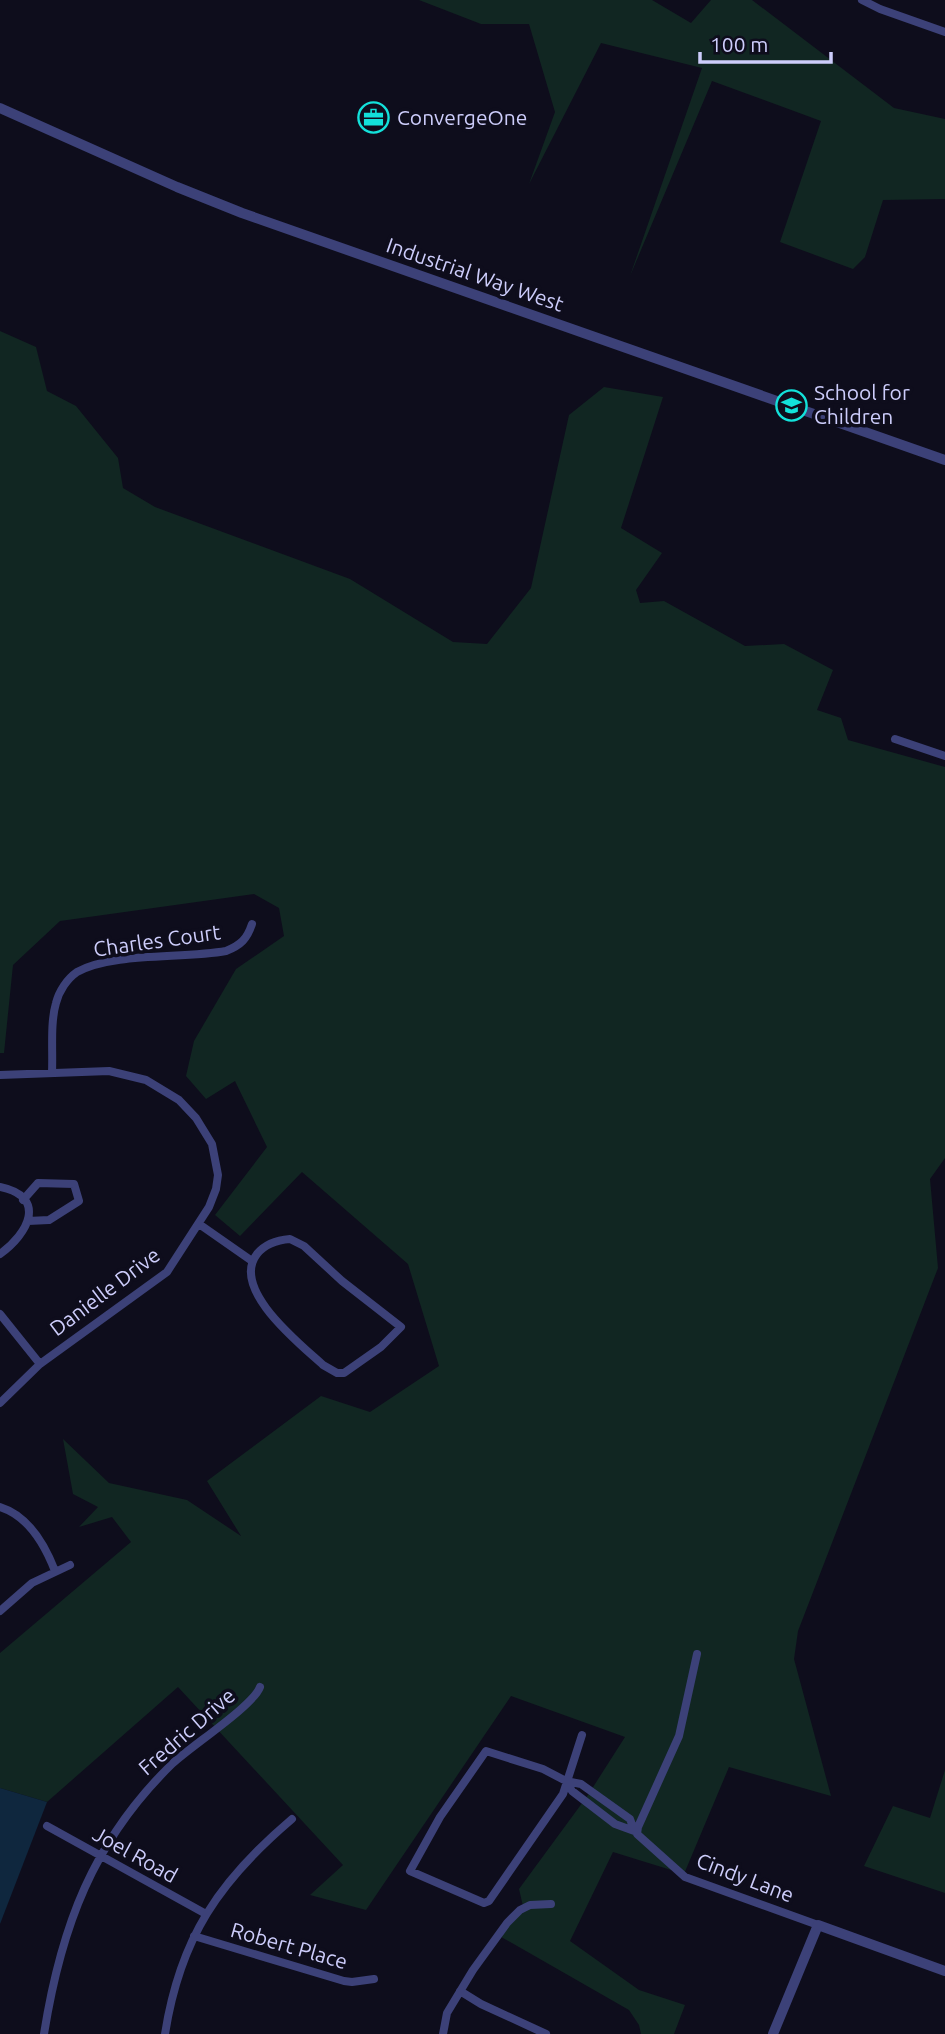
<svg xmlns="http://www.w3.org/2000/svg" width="945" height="2034" viewBox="0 0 945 2034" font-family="Ubuntu,sans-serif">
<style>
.green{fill:#112622}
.water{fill:#0f273e}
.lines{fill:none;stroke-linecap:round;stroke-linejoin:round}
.minor{stroke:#3c4178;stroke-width:8}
.tertiary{stroke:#3c4178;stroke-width:10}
.labels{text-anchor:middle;stroke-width:7;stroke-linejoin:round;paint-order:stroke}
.poi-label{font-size:21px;fill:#cdcdfb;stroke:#0e0d1c;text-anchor:start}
.street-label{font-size:21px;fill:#cdcdfb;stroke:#0e0d1c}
</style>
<rect width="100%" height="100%" fill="#0e0d1c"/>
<path class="green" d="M419,0H652L691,23L711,0H752L894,108L945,119V199L883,200L865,257L853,269L780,242L821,121L712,81L630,276L702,68L601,43L529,184L555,112L529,24H481Z
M0,331L36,347L47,391L76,406L118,458L123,488L155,507L350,579L453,642L487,644L531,588L569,415L604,387L663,397L621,528L662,553L636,590L640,603L664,601L745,646L784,644L833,670L817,710L841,718L848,740L945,767V1158L930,1179L938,1268L798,1631L794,1659L831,1796L729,1767L684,1874L613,1852L570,1941L639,1990L685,2005L674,2034H641L639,2025L629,2010L496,1934L523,1906L519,1889L588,1795L625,1737L511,1696L366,1910L310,1895L343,1865L178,1687L47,1802L0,1788V1653L131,1542L112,1517L79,1527L98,1507L73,1494L63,1439L109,1483L187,1500L241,1536L207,1481L321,1396L370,1412L439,1366L408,1264L302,1172L240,1236L215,1215L267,1147L235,1081L206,1099L186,1076L194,1041L236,969L284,936L279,908L254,894L60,921L13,965L4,1053H0Z
M945,1770V1893L864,1866L893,1806L930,1818Z"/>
<path class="water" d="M0,1788L47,1802L0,1924Z"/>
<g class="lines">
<path class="minor" d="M862,0L880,9L945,32
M895,739L945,756
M52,1073C53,1050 50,1024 56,1003C59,991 67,979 77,972C113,952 183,959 226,951C241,945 247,939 252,924
M0,1075L109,1071L146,1080L179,1100L196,1118L212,1144L218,1175L216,1189L209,1207L167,1272L40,1364L0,1403
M0,1187C48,1197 28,1234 0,1254
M23,1200L38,1183L74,1184L79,1201L49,1220L28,1221
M199,1224L252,1261
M290,1239L304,1246L342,1281L401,1327L381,1347L344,1373H337L323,1365C300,1344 230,1289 257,1254C265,1244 278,1240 290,1239Z
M0,1314L40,1364
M0,1507C29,1516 45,1545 55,1571
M0,1611L32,1583L70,1565
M697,1654L679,1736L638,1827L637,1834L685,1877L818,1925
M566,1781L543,1769L486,1751L440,1817L410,1871L484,1903L489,1901L563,1794L582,1735
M47,1826L206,1914
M634,1830L630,1819L581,1784L566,1781L572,1791L615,1824L637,1832
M194,1936L344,1981L352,1982L374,1979
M460,1991L481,2004L546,2034
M44,2034C61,1927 93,1841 172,1764C191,1746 253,1706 260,1687
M165,2034C180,1938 219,1881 292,1819
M443,2034L447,2013L473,1970L507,1923L520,1910L530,1905L551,1904"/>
<path class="tertiary" d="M0,108L177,187L242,213L945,460
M773,2034L818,1925L945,1971"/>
</g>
<defs>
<symbol id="office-ring" viewBox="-11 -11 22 22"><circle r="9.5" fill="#0e0d1c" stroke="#13e1da" stroke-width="1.5"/><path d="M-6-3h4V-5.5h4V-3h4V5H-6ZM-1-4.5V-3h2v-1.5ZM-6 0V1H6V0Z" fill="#13e1da"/></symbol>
<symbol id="school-ring" viewBox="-11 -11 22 22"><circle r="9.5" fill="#0e0d1c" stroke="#13e1da" stroke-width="1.5"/><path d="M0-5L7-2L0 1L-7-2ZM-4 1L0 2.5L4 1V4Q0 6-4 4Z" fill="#13e1da"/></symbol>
</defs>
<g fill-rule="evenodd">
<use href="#office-ring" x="356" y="100" width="35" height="35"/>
<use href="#school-ring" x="774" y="388" width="35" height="35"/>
</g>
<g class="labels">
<g class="poi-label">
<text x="397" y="125">ConvergeOne</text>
<text x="814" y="400">School for<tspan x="814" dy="24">Children</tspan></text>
</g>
<g class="street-label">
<text transform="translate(475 275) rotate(19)" y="7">Industrial Way West</text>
<text transform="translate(157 941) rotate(-8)" y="7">Charles Court</text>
<text transform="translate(105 1292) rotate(-37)" y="7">Danielle Drive</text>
<text transform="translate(187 1732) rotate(-41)" y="7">Fredric Drive</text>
<text transform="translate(135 1855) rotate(29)" y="7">Joel Road</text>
<text transform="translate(745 1878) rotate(21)" y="7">Cindy Lane</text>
<text transform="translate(289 1946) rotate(16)" y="7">Robert Place</text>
</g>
</g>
<path d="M700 52v10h131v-10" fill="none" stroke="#cdcdfb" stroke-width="3.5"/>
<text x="710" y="52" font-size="21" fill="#cdcdfb" stroke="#0e0d1c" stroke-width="5" paint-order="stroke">100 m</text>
</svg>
